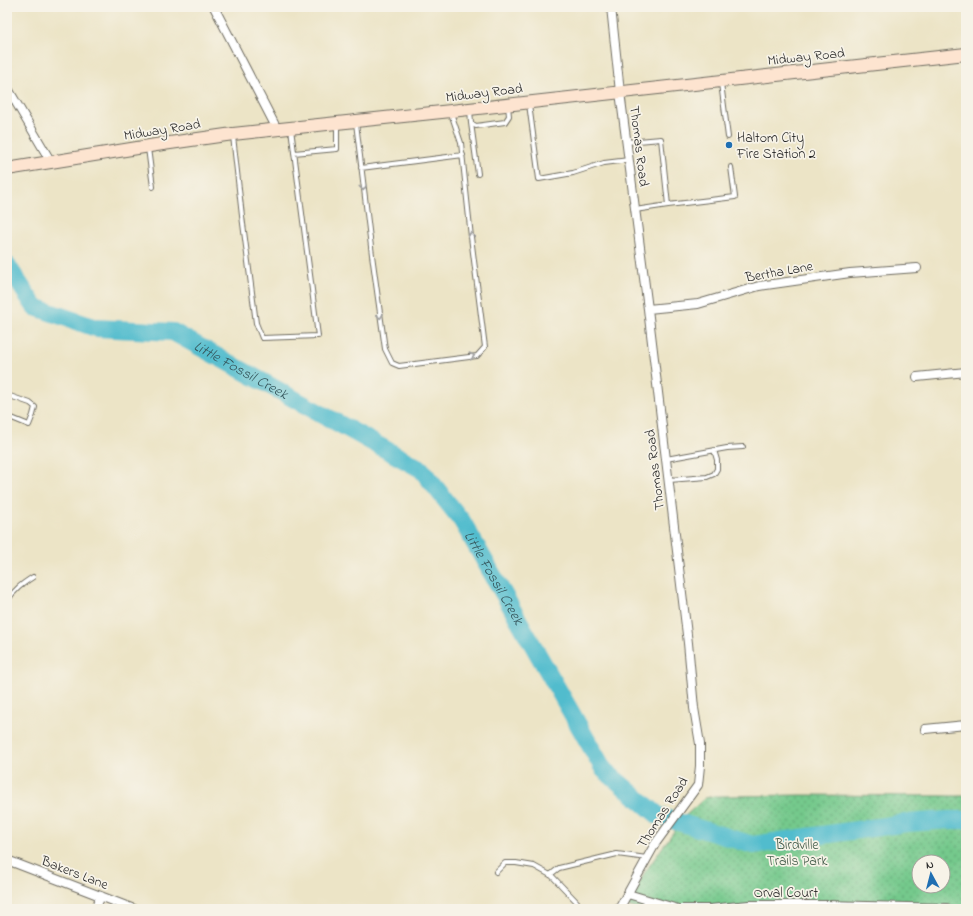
<svg xmlns="http://www.w3.org/2000/svg" width="973" height="916" viewBox="0 0 973 916" font-family="'Indie Flower',sans-serif">
<style>
.green{fill:url(#green-dots);stroke:#507a5c;fill-rule:evenodd}
.lines{fill:none;stroke-linecap:round;stroke-linejoin:round}
.river{stroke:#51bccd;stroke-width:18}
.service-casing{stroke:#6f6c61;stroke-width:6}
.minor-casing{stroke:#6f6c61;stroke-width:10}
.secondary-casing{stroke:#6f6c61;stroke-width:14}
.service{stroke:#fff;stroke-width:4}
.minor{stroke:#fff;stroke-width:8}
.secondary{stroke:#fde4d0;stroke-width:12}
.oneway{stroke:#a0a0a0}
.poi-dot{fill:#1f6fb2;stroke:#f7f3e8;stroke-width:1.5}
.labels{text-anchor:middle;stroke-width:3.5;stroke-linejoin:round;paint-order:stroke}
.street-label{font-size:14px;fill:#2b2b2b;stroke:#f7f3e8}
.poi-label{font-size:14px;fill:#2b2b2b;stroke:#f7f3e8;text-anchor:start}
.park-label{font-size:14px;fill:#415a48;stroke:#f7f3e8}
.water-label{font-size:15px;font-style:italic;fill:#36565c;stroke:#f7f3e8}
</style>
<defs>
<pattern id="green-dots" width="8" height="8" patternUnits="userSpaceOnUse"><rect width="8" height="8" fill="#74c98c"/><path d="M2 2h.1M6 6h.1" fill="none" stroke="#5fa373" stroke-width="1.8" stroke-linecap="round"/></pattern>
</defs>
<rect width="100%" height="100%" fill="#f7f3e8"/>
<filter id="ink" filterUnits="userSpaceOnUse"><feTurbulence type="fractalNoise" baseFrequency=".025" numOctaves="2"/><feDisplacementMap in="SourceGraphic" scale="8" xChannelSelector="R" yChannelSelector="G"/><feConvolveMatrix kernelMatrix="1 2 1 2 8 2 1 2 1" color-interpolation-filters="sRGB"/></filter>
<filter id="wash" filterUnits="userSpaceOnUse"><feTurbulence type="fractalNoise" baseFrequency=".012" numOctaves="4" result="noise"/><feDisplacementMap in="SourceGraphic" scale="16" xChannelSelector="R" yChannelSelector="G"/><feGaussianBlur stdDeviation="0.9" result="paint"/><feColorMatrix in="noise" values="0 0 0 0 0 0 0 0 0 0 0 0 0 0 0 0 0 1.4 0 .05"/><feComposite in="paint" operator="in"/></filter>
<g filter="url(#wash)">
<rect width="100%" height="100%" fill="#ece4c6"/>
<path class="green" d="M802,795L966,796V909H638L627,906L645,872L684,817L705,798L715,796ZM919,862H943V886H919Z"/>
<g class="lines">
<path class="river" id="s1" d="M7,265L35,307L96,328L173,332L421,469L462,521L604,770L659,816L753,845L906,823L949,820H966"/>
</g>
</g>
<g filter="url(#ink)">
<g class="lines">
<defs>
<path id="service" d="M721,83L728,137
M529,104L539,179L573,173L604,163L629,160
M470,109L471,123L476,126L505,122L509,116L508,106
M356,123L372,255L385,349L392,363L399,366L477,356L485,347L471,237L461,143L451,113
M471,123L478,174
M233,136L242,216L256,323L262,338L318,336L291,129
M627,142L661,139L668,205L635,210
M148,148L153,187
M294,153L337,149V124
M361,168L463,155
M668,205L735,197L731,167
M7,395L30,403L35,407L33,415L29,425L7,416
M666,459L727,448L743,447
M669,480L707,477L714,474L717,469V460L714,450
M7,601C14,590 22,584 33,577
M496,872L505,863H516L534,866L552,876L577,902L579,909
M550,875L559,868L617,854L647,858"/>
<path id="minor" d="M214,7L277,129
M611,7L620,92L648,309L688,643L694,708L700,744V766L698,785L655,844L619,909
M7,87L51,162
M648,309L698,304L759,286L850,273L917,268
M917,377L966,372
M925,729L966,725
M7,860L134,909
M628,894L678,909H710L749,905H826L947,908
M95,909L101,896"/>
<path id="secondary" d="M7,169L156,145L233,134L451,111L966,54"/>
</defs>
<use href="#service" class="service-casing"/>
<use href="#minor" class="minor-casing"/>
<use href="#secondary" class="secondary-casing"/>
<use href="#service" class="service"/>
<use href="#minor" class="minor"/>
<use href="#secondary" class="secondary"/>
</g>
<defs><path id="oneway-chevron" d="M-2-3.5L2.5 0L-2 3.5" fill="none" stroke-width="1.6" stroke-linecap="round" stroke-linejoin="round"/></defs>
<g class="oneway">
<use href="#oneway-chevron" transform="translate(363 188) rotate(83)"/>
<use href="#oneway-chevron" transform="translate(471 235) rotate(-97)"/>
<use href="#oneway-chevron" transform="translate(380 316) rotate(82)"/>
<use href="#oneway-chevron" transform="translate(472 356) rotate(-13)"/>
</g>
</g>
<circle class="poi-dot" cx="729" cy="145" r="4"/>
<g class="labels">
<g class="street-label">
<text transform="translate(806 56) rotate(-6)" y="5">Midway Road</text>
<text transform="translate(484 92) rotate(-7)" y="5">Midway Road</text>
<text transform="translate(162 129) rotate(-9)" y="5">Midway Road</text>
<text transform="translate(640 146) rotate(83)" y="5">Thomas Road</text>
<text transform="translate(779 271) rotate(-10)" y="5">Bertha Lane</text>
<text transform="translate(654 470) rotate(-97)" y="5">Thomas Road</text>
<text transform="translate(662 812) rotate(-57)" y="5">Thomas Road</text>
<text transform="translate(75 872) rotate(21)" y="5">Bakers Lane</text>
<text x="786" y="897">Orval Court</text>
</g>
<g class="poi-label">
<text x="737" y="142">Haltom City<tspan x="737" dy="16">Fire Station 2</tspan></text>
</g>
<g class="park-label">
<text x="797" y="849">Birdville<tspan x="797" dy="16">Trails Park</tspan></text>
</g>
<g class="water-label">
<text dy="5" stroke="none"><textPath href="#s1" startOffset="270">Little Fossil Creek</textPath></text>
<text dy="5" stroke="none"><textPath href="#s1" startOffset="607">Little Fossil Creek</textPath></text>
</g>
</g>
<rect width="973" height="916" fill="none" stroke="#f7f3e8" stroke-width="24"/>
<g transform="translate(931 874) rotate(353)"><circle r="19" fill="#f7f3e8" stroke="#a5a39c"/>
<path d="M0-3L7 15L0 10L-7 15Z" fill="#1f6fb2"/>
<text y="-6" font-size="11" font-weight="bold" text-anchor="middle" fill="#2b2b2b">N</text>
</g>
</svg>
